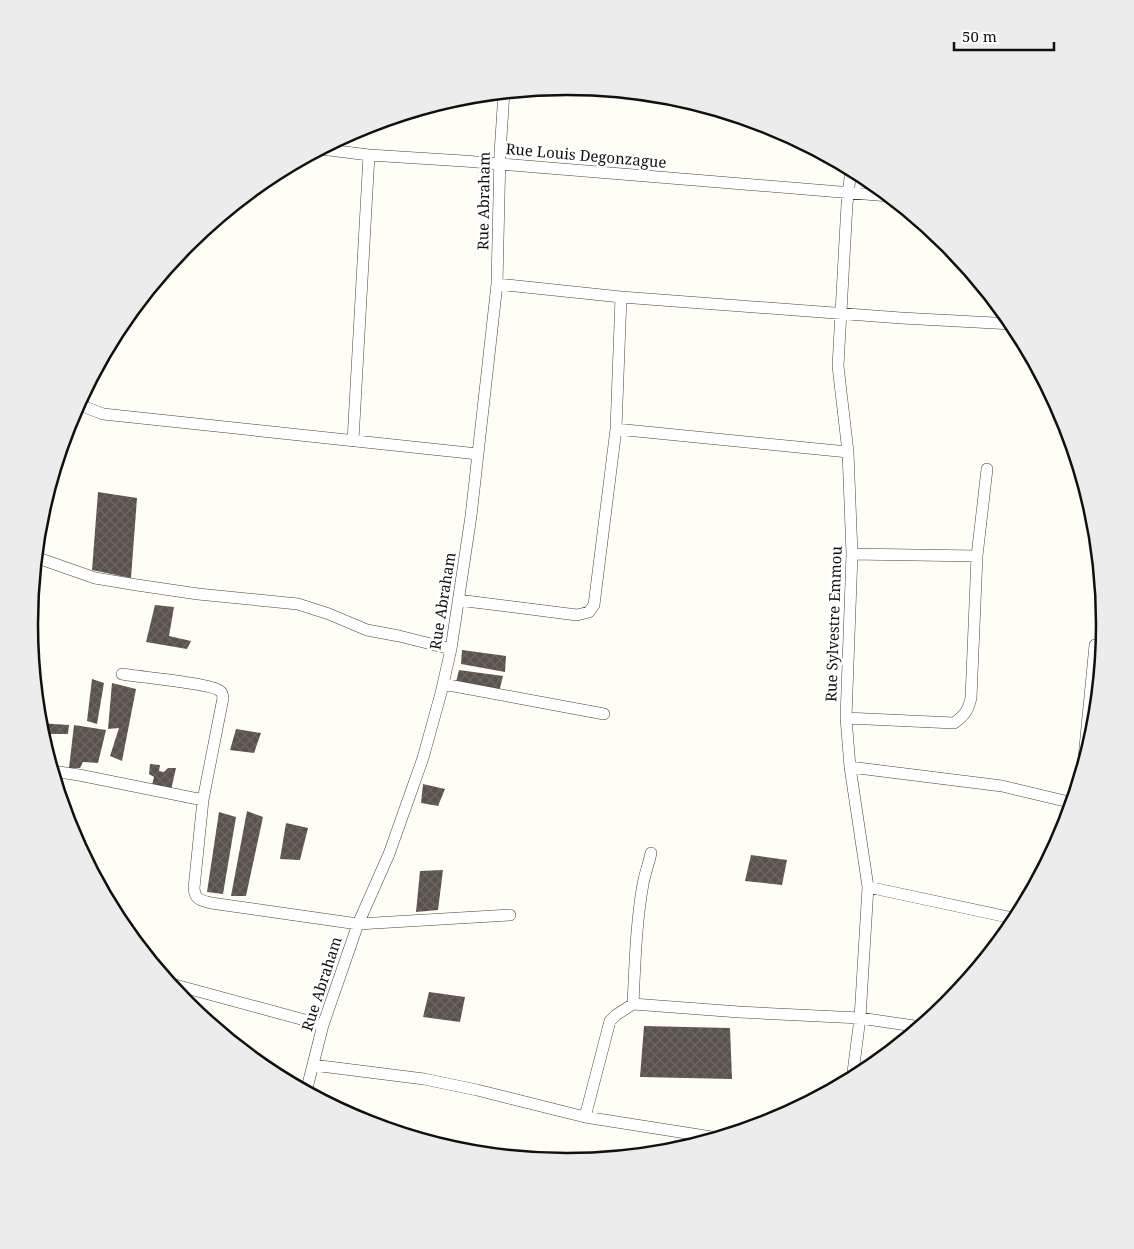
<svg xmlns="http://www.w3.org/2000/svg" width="1134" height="1249" viewBox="0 0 1134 1249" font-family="'Noto Serif',serif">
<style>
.building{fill:url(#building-cross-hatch)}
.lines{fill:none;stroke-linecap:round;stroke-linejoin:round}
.street-casing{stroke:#434343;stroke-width:12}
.street{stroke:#fff;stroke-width:11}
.labels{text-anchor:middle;stroke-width:5;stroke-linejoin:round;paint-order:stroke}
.street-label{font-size:15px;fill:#101010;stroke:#fff}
.rim{fill:none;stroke:#101010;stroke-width:2.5}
</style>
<defs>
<pattern id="building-cross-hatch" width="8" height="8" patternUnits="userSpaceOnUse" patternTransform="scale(1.25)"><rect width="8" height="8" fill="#5a524c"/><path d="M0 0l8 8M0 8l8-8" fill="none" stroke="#6d6661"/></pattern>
</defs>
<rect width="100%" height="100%" fill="#fffef4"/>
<path class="building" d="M98,492L137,498L131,578L92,570Z
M155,605L174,607L169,636L191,641L187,649L146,642Z
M462,650L506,656L505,672L461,664Z
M459,670L503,676L499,692L456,682Z
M92,679L104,683L97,724L87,721Z
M112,683L136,689L122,761L110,756L119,728L108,729Z
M39,723L69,725L68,734H41Z
M74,725L106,730L98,763L83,762L80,768H69Z
M236,729L261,733L254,753L230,750Z
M150,764L160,765L159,771L164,772L168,768H176L171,790L152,785L154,777L149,774Z
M423,784L445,789L438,806L421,803Z
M247,811L263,817L246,896H231Z
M219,812L236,817L223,894L207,892Z
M286,823L308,828L300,860L280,859Z
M751,855L787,860L782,885L745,881Z
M443,870L438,910L416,912L420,871Z
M429,992L465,997L460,1022L423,1017Z
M644,1026L730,1028L732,1079L640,1077Z"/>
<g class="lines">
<defs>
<path id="street" d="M321,149L369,155L464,161L889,196
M851,169L847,204L838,366L848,452L852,554L846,718L850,767L868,887L860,1018L852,1080
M497,284L621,297L901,318L1013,324
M80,399L85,407L103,414L478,454
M616,429L848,452
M353,441L369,155
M852,554L977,556
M35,557L95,578L137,585L198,594L298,604L329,614L367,630L399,636L451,649
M458,600L577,615L589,612L594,605L616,429L621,297
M122,674C138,677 211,683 220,691C223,693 222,694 223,698L203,800L194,888C195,900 200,900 211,903L358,924L510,915
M443,684L604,714
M846,718L954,723C964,716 968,711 971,698L977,556L987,469
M850,767L1002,786L1073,803
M1083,768L1095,645
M52,771L79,775L203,800
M868,887L1017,919
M168,983L323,1025
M633,1004C635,964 636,923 643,884C645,873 649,863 651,853
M313,1065L424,1079L477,1090L585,1117L718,1138
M306,1092L323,1025L358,924L389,854L423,758L441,693L451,649L471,516L497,284L500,153L504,92
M585,1117L610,1021L616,1015L633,1004L739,1012L860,1018L921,1027"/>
</defs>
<use href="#street" class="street-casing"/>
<use href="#street" class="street"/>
</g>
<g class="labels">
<g class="street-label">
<text transform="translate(586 156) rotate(5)" y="5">Rue Louis Degonzague</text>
<text transform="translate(484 201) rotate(-89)" y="5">Rue Abraham</text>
<text transform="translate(443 601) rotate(-81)" y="5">Rue Abraham</text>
<text transform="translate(834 624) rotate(-88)" y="5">Rue Sylvestre Emmou</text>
<text transform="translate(322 984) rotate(-72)" y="5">Rue Abraham</text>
</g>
</g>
<path d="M0 0H1134V1249H0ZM38 624a529 529 0 1 1 1058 0a529 529 0 1 1-1058 0Z" fill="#ececec" fill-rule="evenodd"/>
<path class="rim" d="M38 624a529 529 0 1 1 1058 0a529 529 0 1 1-1058 0Z"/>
<path d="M954 42v8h100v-8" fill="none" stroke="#101010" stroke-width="2.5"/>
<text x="962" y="42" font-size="15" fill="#101010" stroke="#ffffff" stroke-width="4" paint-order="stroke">50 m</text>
</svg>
